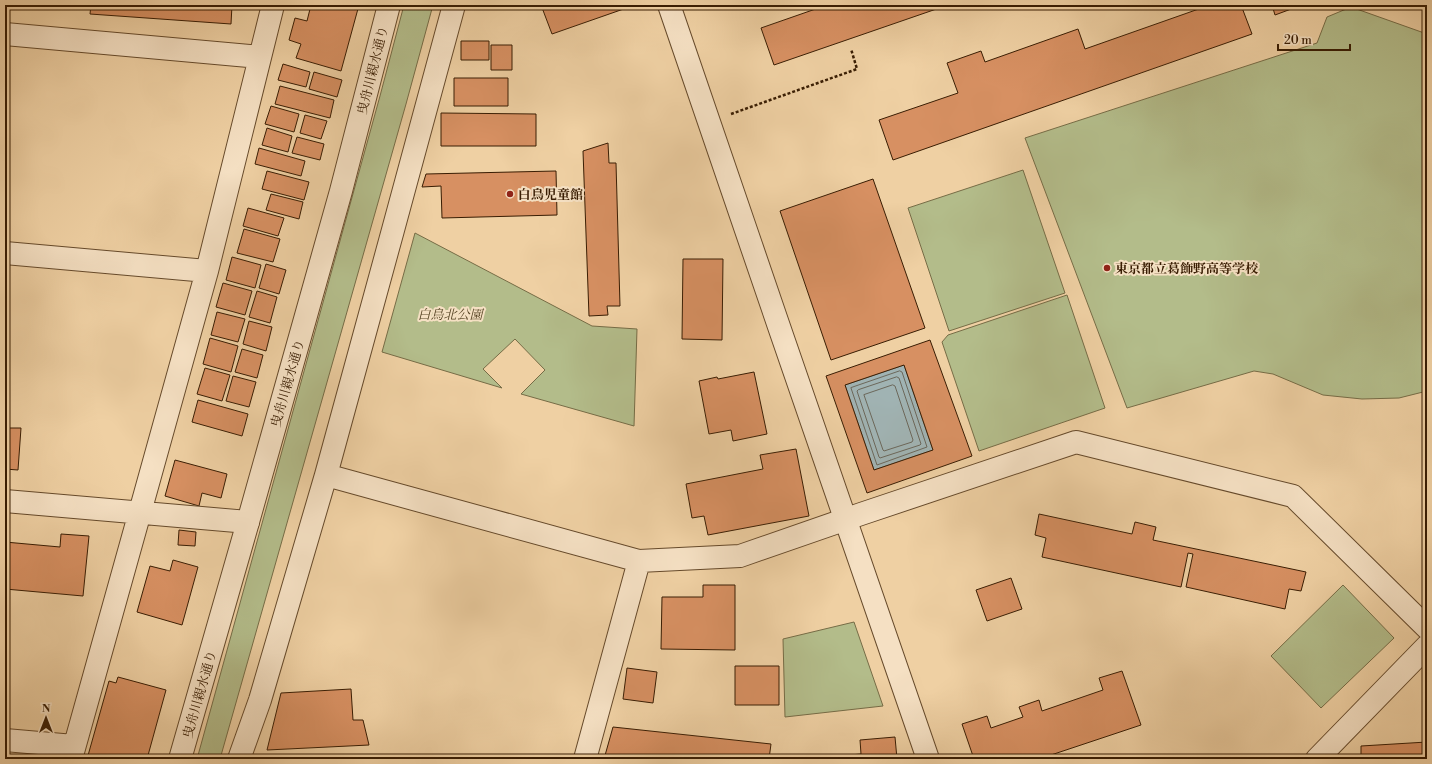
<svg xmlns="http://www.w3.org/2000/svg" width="1432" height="764" viewBox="0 0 1432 764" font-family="'Libre Bodoni','Noto Serif JP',serif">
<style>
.green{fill:#b3bc8a;stroke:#766c46}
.water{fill:#a0b3b3;stroke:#77776d}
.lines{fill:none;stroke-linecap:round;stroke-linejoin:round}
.shore{stroke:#6c685b;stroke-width:1}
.building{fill:#d79062;stroke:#391d03;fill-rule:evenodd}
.minor-casing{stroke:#664a2b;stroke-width:24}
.tertiary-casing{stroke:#664a2b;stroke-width:24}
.path{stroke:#391d03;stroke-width:2.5;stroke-dasharray:3 2;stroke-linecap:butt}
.minor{stroke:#f5e0c3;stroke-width:22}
.tertiary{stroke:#f5e0c3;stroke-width:22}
.poi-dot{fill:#8f2418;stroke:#f5e0c3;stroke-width:1.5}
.labels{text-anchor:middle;stroke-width:4;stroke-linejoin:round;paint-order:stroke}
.street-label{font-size:13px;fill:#391d03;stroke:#f5e0c3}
.poi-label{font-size:13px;font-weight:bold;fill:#391d03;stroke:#f5e0c3;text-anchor:start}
.park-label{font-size:13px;font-style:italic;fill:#584525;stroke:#f5e0c3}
</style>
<rect width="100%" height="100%" fill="#efd0a3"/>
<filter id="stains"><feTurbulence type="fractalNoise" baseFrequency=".005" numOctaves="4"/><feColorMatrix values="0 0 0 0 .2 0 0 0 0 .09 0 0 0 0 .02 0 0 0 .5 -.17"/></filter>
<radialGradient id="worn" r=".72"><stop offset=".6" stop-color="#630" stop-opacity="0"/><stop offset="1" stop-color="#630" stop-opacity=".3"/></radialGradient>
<path class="green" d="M404,5H433L406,104L220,759H197L380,96Z
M1351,7L1427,34V391L1399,398L1362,399L1323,395L1273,374L1254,371L1127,408L1025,138L1317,43L1327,17Z
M1023,170L1065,293L949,331L908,208Z
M415,233L592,326L637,329L634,426L521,394L545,370L515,339L483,369L502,388L382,352Z
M1067,295L1105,408L979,451L942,342L948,335Z
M1343,585L1394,638L1321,708L1271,656Z
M854,622L883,706L785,717L783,639Z"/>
<path class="water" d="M904,365L933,450L874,470L845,385Z"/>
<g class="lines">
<path class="shore" d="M900,371L902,372L927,447L877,465L851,388Z
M897,377L899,378L921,444L920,445L880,458L879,457L857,391L858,390Z
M893,385L895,386L913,440L912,442L884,451L883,450L864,395Z"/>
</g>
<path class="building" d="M91,5H232L231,24L90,14Z
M311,5H359L341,71L296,58L301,44L289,40L295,18L307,21Z
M541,5H635L552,34Z
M827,5H948L774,65L761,28Z
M1210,5H1241L1252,34L893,160L879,120L958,93L947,63L981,51L985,62L1078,29L1085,49Z
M1272,5H1302L1275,15Z
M461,41H489V60H461Z
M491,45H512V70H491Z
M283,64L310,72L306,87L278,80Z
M314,72L342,80L337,97L309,89Z
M454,78H508V106H454Z
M280,86L334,100L330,118L275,104Z
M271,106L299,114L294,132L265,124Z
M441,113L536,114V146H441Z
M305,115L327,121L321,139L300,133Z
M267,128L292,136L288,152L262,145Z
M297,137L324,144L320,160L292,153Z
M608,143L609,163H616L620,306H607L608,315L589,316L583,151Z
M259,148L305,161L301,176L255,164Z
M267,171L309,182L304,200L262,189Z
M556,171L557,215L442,218L441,186L422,187L426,174Z
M873,179L925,328L831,360L780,211Z
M271,194L303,202L299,219L266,210Z
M248,208L284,218L278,236L243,226Z
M244,229L280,239L273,262L237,253Z
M232,257L261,265L255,288L226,280Z
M683,259H723L722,340L682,339Z
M266,264L286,270L279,294L259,288Z
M223,283L252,291L245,315L216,307Z
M257,291L277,297L270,323L249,317Z
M217,312L245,319L238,342L211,335Z
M249,321L272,327L266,351L243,344Z
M210,338L238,346L231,372L203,364Z
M930,340L972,456L867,493L826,376ZM904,365L933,450L874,470L845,385Z
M242,349L263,355L257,378L235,372Z
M205,368L230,375L222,401L197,394Z
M754,372L767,434L733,441L731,430L709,434L699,381L717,377L718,379Z
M233,376L256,382L249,407L226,401Z
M198,400L248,414L242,436L192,422Z
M5,424H9V428H21L18,470L5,469Z
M796,449L809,516L708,535L704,516L692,518L686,484L763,469L760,455Z
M175,460L227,474L221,498L202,493L199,506L165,496Z
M1039,514L1132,534L1135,522L1156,527L1153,540L1306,572L1301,591L1289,589L1285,609L1186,587L1193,554L1188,553L1181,587L1042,557L1046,538L1035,535Z
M179,530L196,532L195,546L178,545Z
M61,534L89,536L83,596L5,589V542L60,547Z
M173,560L198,567L182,625L137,612L150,566L170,571Z
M1011,578L1022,609L987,621L976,590Z
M703,585H735V650L661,649L662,597H703Z
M735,666H779V705H735Z
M627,668L657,672L653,703L623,699Z
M1122,671L1141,725L1039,759H974L962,724L987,716L991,728L1023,717L1019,707L1039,700L1042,711L1103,690L1099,678Z
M118,677L166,690L147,759H87L109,681L116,683Z
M351,689L353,720H363L369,745L267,750L281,693Z
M613,727L771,744L769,759H604Z
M895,737L897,759H785V758L803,756V759L861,754L860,740Z
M1427,742V759H1345L1361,757V746Z"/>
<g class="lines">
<defs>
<path id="minor" d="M5,34L260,57
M5,253L207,271
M326,475L639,561L740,556L861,514L1076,442L1293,496L1427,628
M5,501L248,522
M5,740L74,746
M71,759L140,512L207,271L273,5
M239,759L260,700L326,475L393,230L454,5
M585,759L639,561"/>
<path id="tertiary" d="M669,5C754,257 842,507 928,759
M180,759L248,522L341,191L389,5
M1317,759L1427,646"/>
</defs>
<use href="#minor" class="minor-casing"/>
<use href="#tertiary" class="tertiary-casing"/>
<path class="path" d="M731,114L857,69L851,49"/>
<use href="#minor" class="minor"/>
<use href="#tertiary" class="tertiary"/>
</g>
<g class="poi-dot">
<circle cx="510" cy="194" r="4"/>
<circle cx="1107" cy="268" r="4"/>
</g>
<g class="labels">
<g class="street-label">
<text transform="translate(372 70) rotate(-76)" y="5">曳舟川親水通り</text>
<text transform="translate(287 383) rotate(-74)" y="5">曳舟川親水通り</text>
<text transform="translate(199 694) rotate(-74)" y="5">曳舟川親水通り</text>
</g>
<g class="poi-label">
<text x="518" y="199">白鳥児童館</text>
<text x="1115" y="273">東京都立葛飾野高等学校</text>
</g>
<g class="park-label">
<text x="450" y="319">白鳥北公園</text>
</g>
</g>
<rect width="1432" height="764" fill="none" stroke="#efd0a3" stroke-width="20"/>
<rect x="6" y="6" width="1420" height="752" fill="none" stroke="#391d03" stroke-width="2"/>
<rect x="10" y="10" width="1412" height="744" fill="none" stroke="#391d03"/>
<g transform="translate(46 718)" stroke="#f5e0c3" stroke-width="3" paint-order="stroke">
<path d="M0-3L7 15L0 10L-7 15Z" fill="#391d03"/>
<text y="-6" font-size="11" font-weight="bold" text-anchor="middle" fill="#391d03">N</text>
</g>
<path d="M1278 44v6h72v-6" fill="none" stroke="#391d03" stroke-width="2"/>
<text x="1284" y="44" font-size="12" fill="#391d03" stroke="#f5e0c3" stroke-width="3" paint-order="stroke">20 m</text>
<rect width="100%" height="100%" filter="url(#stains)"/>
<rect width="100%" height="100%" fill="url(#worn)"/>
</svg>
